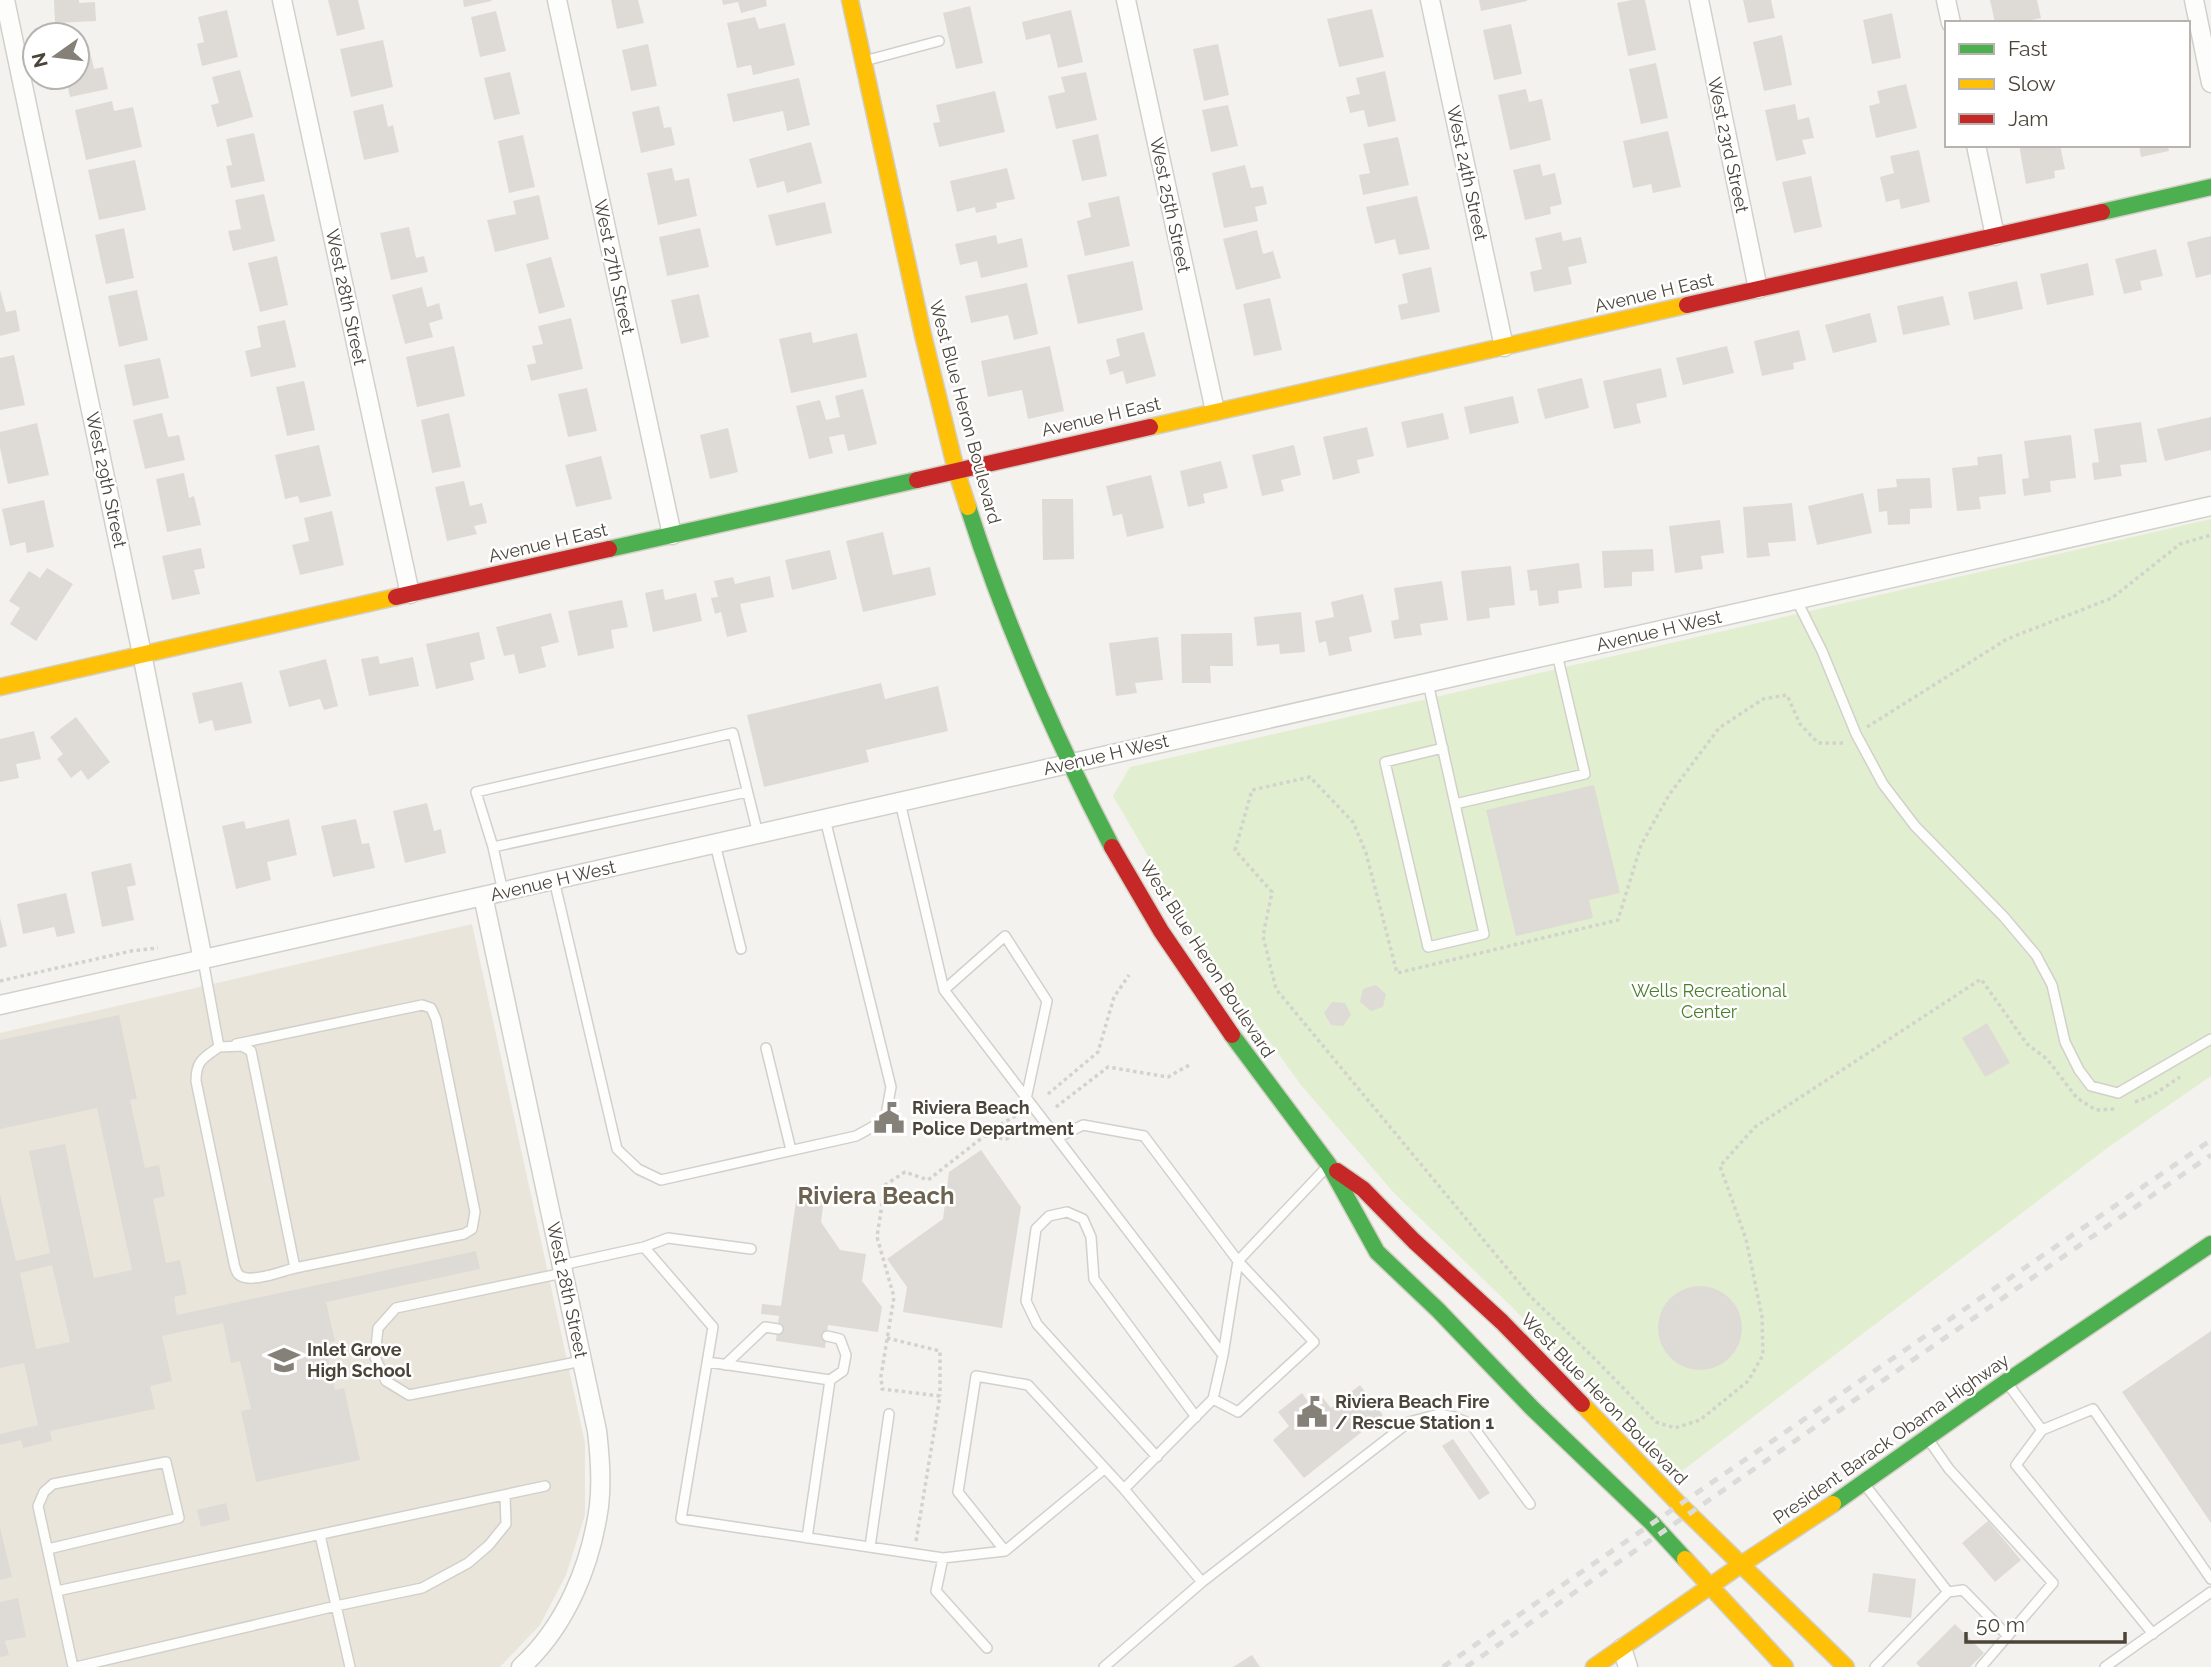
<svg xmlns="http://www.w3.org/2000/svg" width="2211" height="1667" viewBox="0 0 2211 1667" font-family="Raleway,sans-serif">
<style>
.education{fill:#eae5da}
.green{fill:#e1eecf}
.building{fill:#dedbd6;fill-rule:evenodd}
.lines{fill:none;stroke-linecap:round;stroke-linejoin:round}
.lane-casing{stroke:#d2d0cb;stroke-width:12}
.street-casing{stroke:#d2d0cb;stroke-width:21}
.fast-casing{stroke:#d3cfc5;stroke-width:19}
.slow-casing{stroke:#d3cfc5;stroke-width:19}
.jam-casing{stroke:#d3cfc5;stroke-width:19}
.path{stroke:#d3d2cc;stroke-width:3.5;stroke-dasharray:3.5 3.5;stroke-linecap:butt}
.lane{stroke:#fdfdfc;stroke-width:9}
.street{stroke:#fdfdfc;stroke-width:18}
.fast{stroke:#4caf50;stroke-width:16}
.slow{stroke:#ffc107;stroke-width:16}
.jam{stroke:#c62828;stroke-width:16}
.rail{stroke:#dbdbda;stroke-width:5;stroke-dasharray:9 9;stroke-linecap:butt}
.labels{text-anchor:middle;stroke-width:5;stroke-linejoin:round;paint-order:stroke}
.street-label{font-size:18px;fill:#4b4439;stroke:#fff}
.park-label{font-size:18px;fill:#4a7f2a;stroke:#fff}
.poi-label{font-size:18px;font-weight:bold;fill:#4b4439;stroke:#fff;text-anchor:start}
.district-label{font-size:24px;font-weight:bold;fill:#6e6250;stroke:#fff}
</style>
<rect width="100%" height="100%" fill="#f4f2ee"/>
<path class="education" d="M472,924L585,1443V1515L566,1575L540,1625L500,1667H0V1033Z"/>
<path class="green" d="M2211,519V1076L2110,1146L1678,1474L1512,1307L1394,1193L1301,1085L1201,947L1113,796L1130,767Z"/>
<path class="building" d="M54,0H79V3L95,2L96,21L55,23Z
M328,0H358L365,29L337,36Z
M463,0H491L492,1L464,7Z
M611,0H638L644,23L617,29Z
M722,0H766L767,6L741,13L738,2L723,5Z
M1479,0H1527V1L1481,11Z
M1632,0H1645L1656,50L1628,56L1617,3Z
M1743,0H1771L1775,18L1748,23Z
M1990,0H2037L2041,18L2019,23H1995Z
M970,6L983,63L956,69L943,13Z
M1372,9L1384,57L1339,67L1327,19Z
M227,10L238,57L202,66L197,44L204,42L198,17Z
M1071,10L1083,62L1058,68L1050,34L1026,40L1022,22Z
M496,11L506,51L480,57L471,17Z
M1892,13L1901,58L1872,64L1863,20Z
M755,17L759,29L785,23L795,65L753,75L751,65L737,68L727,23Z
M1511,24L1522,74L1494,80L1483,30Z
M1782,35L1792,85L1764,91L1753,42Z
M383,40L393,87L351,97L340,49Z
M88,43L94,69L103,67L108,89L70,97L66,77H77V46Z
M648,44L657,86L631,91L622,50Z
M1218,44L1229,95L1204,101L1193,49Z
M1656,63L1668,118L1641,124L1629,69Z
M240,70L253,117L217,127L211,105L219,103L212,77Z
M1385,71L1396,121L1368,127L1364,110L1350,113L1346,97L1360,94L1356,78Z
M510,72L520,114L494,120L484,78Z
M1086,72L1097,120L1056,129L1048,96L1065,92L1061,77Z
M799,78L810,125L787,131L783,111L733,122L727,94Z
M1906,84L1917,128L1876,138L1869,106L1880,103L1877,91Z
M1526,89L1529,102L1542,99L1551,140L1510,150L1498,95Z
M995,91L1005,132L939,147L933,123L940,122L936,105Z
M112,101L114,111L133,107L142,147L86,160L75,110Z
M383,104L388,127L393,125L399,152L364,160L353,111Z
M1795,104L1798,120L1809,117L1814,138L1802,140L1806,154L1776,161L1765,110Z
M1228,105L1238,146L1211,152L1202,110Z
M659,106L664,128L671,127L675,145L641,153L632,112Z
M1668,131L1681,187L1653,193L1651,184L1633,188L1623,141Z
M254,133L265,181L231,188L226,166L232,165L226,139Z
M1098,134L1107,176L1082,181L1072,140Z
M523,135L535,187L509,193L498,141Z
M1398,137L1409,185L1363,195L1359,175L1370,173L1363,144Z
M811,142L822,183L787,193L784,181L757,188L749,159Z
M2019,145H2060L2065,169L2054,171L2055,178L2026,184Z
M2139,145H2168L2169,151L2141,157Z
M1919,150L1930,202L1901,209L1899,199L1886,202L1880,177L1894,173L1890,156Z
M135,160L146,210L99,220L88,170Z
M1540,164L1543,176L1555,173L1562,204L1550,207L1551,214L1525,220L1513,170Z
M1245,165L1251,188L1263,186L1267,204L1255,207L1258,221L1224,228L1212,173Z
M672,168L675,181L689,178L697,216L658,225L647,173Z
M1007,168L1015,199L996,203L997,208L976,213L975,207L957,212L950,181Z
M1811,176L1822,227L1794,233L1782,182Z
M264,194L275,241L233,251L228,231L241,229L235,200Z
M539,195L549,239L495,252L487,220L516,214L513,201Z
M1119,196L1130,246L1085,256L1077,221L1091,217L1088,203Z
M1417,196L1430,249L1399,255L1395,239L1375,244L1366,207Z
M825,202L832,233L776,246L768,215Z
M409,227L416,258L424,256L428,272L391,280L380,233Z
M124,228L134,278L106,284L95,235Z
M700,228L709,267L667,276L659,237Z
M1257,230L1263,254L1273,251L1281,278L1236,290L1223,239Z
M1561,232L1563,241L1581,237L1587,263L1568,267L1572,284L1534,292L1530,272L1542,269L1535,238Z
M996,235L998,244L1022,238L1028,267L981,278L977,261L960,265L955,244Z
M2211,236V274L2196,278L2187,242Z
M2156,249L2163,276L2140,281L2142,290L2124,294L2115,259Z
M277,256L288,305L260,312L248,263Z
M551,257L565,307L539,314L526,264Z
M1133,261L1143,310L1078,324L1067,275Z
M2088,263L2094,295L2047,305L2040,274Z
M1431,267L1440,312L1401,320L1398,305L1408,303L1402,274Z
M2017,281L2023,309L1974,320L1968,292Z
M1027,283L1038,334L1014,340L1008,315L971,323L965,296Z
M422,287L427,307L439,303L443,319L429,323L433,337L405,344L392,295Z
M0,290L6,312L16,310L20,331L0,336Z
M137,290L148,340L119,347L108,296Z
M699,294L709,337L681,344L671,300Z
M1943,296L1950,325L1903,335L1897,306Z
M1270,298L1282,350L1254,356L1243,304Z
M1870,313L1877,342L1833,353L1825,325Z
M571,318L583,369L531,381L527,365L536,363L532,346L543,344L538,326Z
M285,320L296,367L251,377L245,351L261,347L257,326Z
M1799,330L1806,360L1793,363L1794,369L1762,376L1754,341Z
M811,332L813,343L857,333L867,377L791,393L779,339Z
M1144,332L1156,376L1126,384L1123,371L1110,375L1106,360L1120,356L1116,339Z
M454,346L465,396L417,407L406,357Z
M1050,346L1064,411L1028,419L1022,390L988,397L981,361Z
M1727,346L1734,373L1683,385L1676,358Z
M14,355L25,405L0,410V358Z
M160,358L169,398L133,406L124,365Z
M1661,368L1667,397L1636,404L1641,423L1614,429L1603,381Z
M1582,378L1589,408L1545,419L1537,389Z
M304,381L315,430L287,436L276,387Z
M587,388L597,431L568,437L558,394Z
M863,389L877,444L848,451L844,434L829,437L833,453L809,459L796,406L820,400L826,420L840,417L835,396Z
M1513,396L1519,423L1470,434L1464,407Z
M162,413L168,437L179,435L185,460L145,469L133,420Z
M449,413L461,467L432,473L421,420Z
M1443,413L1449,439L1407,448L1401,422Z
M2211,417V450L2165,461L2157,429Z
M2141,422L2147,462L2120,465L2122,476L2094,480L2092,463L2099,462L2094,429Z
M37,423L49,475L8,484L0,448V432Z
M1367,427L1374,456L1357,460L1360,473L1333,480L1323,437Z
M728,428L738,472L710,479L700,435Z
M2071,435L2076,478L2050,481L2051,492L2024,496L2022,479L2029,478L2024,441Z
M319,445L331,496L300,503L298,496L285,499L275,455Z
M1294,445L1301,475L1281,480L1284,491L1262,496L1252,455Z
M2002,454L2006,494L1979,497L1981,509L1957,511L1952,468L1978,465L1977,457Z
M601,456L612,499L576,507L565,465Z
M1221,461L1228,488L1203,494L1205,503L1188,507L1180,471Z
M184,473L189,498L194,496L201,525L167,532L156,479Z
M1151,475L1164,528L1127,537L1122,514L1113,516L1106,486Z
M1930,478L1932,508L1910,509V524L1888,525L1887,511L1879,512L1877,489L1897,487L1896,479Z
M464,481L470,506L482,503L487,523L474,526L477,534L447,541L435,487Z
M1863,493L1872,533L1817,545L1808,506Z
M1042,499H1073L1074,559L1043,560Z
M44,500L54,547L27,553L25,542L10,546L2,509Z
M1792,503L1796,541L1768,543L1770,556L1747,558L1743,507Z
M332,511L344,565L300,575L292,545L309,541L304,518Z
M1720,520L1724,553L1701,556L1703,569L1675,573L1669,526Z
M883,532L893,575L930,567L936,595L863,612L846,541Z
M201,548L205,568L194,570L200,594L172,600L162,556Z
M1653,549L1654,571L1632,572V586L1604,588L1602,551Z
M830,550L837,579L792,590L785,560Z
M1579,563L1582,588L1558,591L1559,603L1539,606L1537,590L1530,591L1527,570Z
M1511,566L1515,605L1489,608L1490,618L1467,621L1461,571Z
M47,568L73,584L36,641L10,624L20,608L9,601L29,571L40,578Z
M770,576L774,597L740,604L747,632L727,637L721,612L715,614L711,598L718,597L714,581L733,577L735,584Z
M1442,581L1448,620L1420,624L1422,635L1394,639L1391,621L1399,619L1394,588Z
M663,589L665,600L696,593L702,621L653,632L645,593Z
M1363,594L1372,632L1349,637L1352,651L1329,656L1326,641L1319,643L1315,621L1334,617L1331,602Z
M622,600L628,627L611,630L614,648L578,656L568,611Z
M1301,612L1305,652L1280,654L1279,644L1257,646L1254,617Z
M551,613L559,642L541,647L546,667L519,674L514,654L504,656L496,627Z
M479,632L485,659L470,663L474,680L436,689L426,644Z
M1232,633L1233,666H1210L1211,683H1182L1181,634Z
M1158,637L1163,680L1135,683L1137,693L1116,696L1109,643Z
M378,656L380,664L413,657L419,686L369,696L361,659Z
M326,659L338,706L324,710L320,699L289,707L279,671Z
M242,682L252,723L215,731L212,720L199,724L192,693Z
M881,683L885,699L938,686L948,731L866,750L869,762L764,787L747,715Z
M76,717L110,762L88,780L81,770L71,778L57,759L63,754L50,737Z
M34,731L41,759L16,764L19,778L0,782V739Z
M1594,785L1620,893L1589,900L1593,918L1516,936L1486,810Z
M427,803L434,831L441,829L446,853L405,863L393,811Z
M289,819L297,855L267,862L271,880L236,889L222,826L244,821L246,829Z
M356,819L362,844L369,843L375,868L333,877L321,826Z
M131,863L136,885L127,887L134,920L102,927L91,872Z
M66,893L75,933L57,937L54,927L23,934L17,904Z
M0,918L7,946L0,948Z
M1376,985L1386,994L1383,1007L1371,1011L1360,1002L1363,989Z
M1332,1002L1345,1003L1351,1015L1343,1026L1331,1025L1324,1013Z
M119,1015L137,1099L130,1100L145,1168L159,1165L165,1196L153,1199L166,1263L180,1260L187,1294L174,1297L177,1315L476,1251L480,1269L326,1302L335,1341L325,1343L335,1390L344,1388L360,1460L256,1482L241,1411L251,1409L240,1361L231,1363L223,1323L162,1336L172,1381L150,1386L155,1409L50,1431L52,1441L23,1448L21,1440L0,1445V1434L38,1425L24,1363L0,1368V1194L16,1261L50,1253L29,1151L65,1144L94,1278L132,1270L97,1108L0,1129V1040ZM52,1265L70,1342L36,1349L20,1273Z
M1987,1023L2010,1063L1985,1077L1962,1038Z
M981,1150L1021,1207L1002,1328L903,1312L907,1287L887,1259L943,1219L949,1172Z
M797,1194L824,1198L821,1222L840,1250L866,1254L862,1281L882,1307L878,1332L828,1325L825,1348L776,1341L779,1316L761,1314L762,1304L781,1306Z
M1658 1328a42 42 0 1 1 84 0a42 42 0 1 1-84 0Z
M2211,1331V1523L2122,1392Z
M1360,1385L1383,1415L1304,1478L1273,1440L1289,1426L1278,1412L1302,1393L1309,1403L1320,1394L1331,1408Z
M1453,1439L1490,1493L1479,1500L1442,1446Z
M226,1503L230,1520L201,1527L197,1510Z
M1988,1521L2021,1560L1995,1582L1962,1543Z
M0,1527L12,1577L0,1580Z
M1873,1573L1916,1579L1911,1618L1868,1612Z
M18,1598L26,1637L5,1641L9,1655L0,1657V1602Z
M1955,1624L1984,1653L1970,1667H1920L1916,1663Z
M1252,1655L1260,1667H1233Z"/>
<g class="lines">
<defs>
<path id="lane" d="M868,60L939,41
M1796,599L1822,651L1856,734L1883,784L1915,826L2004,917L2036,955L2052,985L2065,1042L2079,1070L2091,1086L2118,1093L2211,1039
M1428,683L1484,934L1428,947L1385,762L1443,748
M747,792L493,847L476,792L733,733L758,834
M900,802L944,990L1057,1138L1083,1125L1144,1136L1238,1261L1325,1169
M1455,804L1585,774L1557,654
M715,844L741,949
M493,847L503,892
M554,880L617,1149L638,1169L661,1180L856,1136L885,1120L891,1087L825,819
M203,960L219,1047C203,1058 196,1061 196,1081L234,1263C234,1265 237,1273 238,1274C248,1285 282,1271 295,1268L251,1051L242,1046L219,1047
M944,990L1005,936L1047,1001L1026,1099
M236,1044L422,1005L431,1008L436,1019L475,1212L472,1229L464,1234L295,1268
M766,1048L791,1150
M1057,1138L1223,1355
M644,1247L713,1327L681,1519L943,1558L1005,1551
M562,1265L644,1247L668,1238L751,1249
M563,1273L396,1308L378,1328L375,1357L386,1381L409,1395L582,1361
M827,1336L840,1339L846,1355L843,1371L830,1380
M708,1362L830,1380L807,1538
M725,1365L765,1327L778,1329
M2008,1384L2042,1430
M1213,1399L1238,1412L1314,1342L1238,1261L1223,1355L1213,1399L1124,1489L1202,1582L1409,1422L1439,1414L1454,1417L1471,1424L1530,1504
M1928,1439L1949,1469L2053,1583L1981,1667
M1157,1457L1037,1324L1026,1301L1036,1229L1049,1216L1067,1212L1083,1219L1091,1237L1094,1279L1196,1417
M1104,1469L1005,1551L958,1492L976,1376L1028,1385L1124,1489
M1865,1485L1948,1592L1875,1667
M320,1535L350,1667
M870,1547L889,1414
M48,1549L179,1518L166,1462L53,1484L44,1492L38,1506L73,1667
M943,1558L936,1591L987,1648
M57,1591L545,1486
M1948,1592L1963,1590L2008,1636
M2153,1634L2016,1465L2042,1430L2093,1409L2211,1579
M76,1667L336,1606L422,1588L468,1563L489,1545L506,1524L505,1495
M1104,1667L1202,1582
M2105,1667L2211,1592"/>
<path id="street" d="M5,0L142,654L203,960
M282,0L410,594
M557,0L672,535
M1126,0L1215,411
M1430,0L1504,347
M1699,0L1758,289
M1946,0L1951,23
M2194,0L2211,83
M1976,145L1995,236
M483,896L597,1431C600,1456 602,1481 599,1506C591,1565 566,1626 521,1667
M0,1005L2211,506
M1622,1648L1628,1667"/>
<path id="fast" d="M2102,212L2211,187
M968,507C1006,626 1054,736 1112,847
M609,549L917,480
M1232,1035L1329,1165L1377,1252L1438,1310L1532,1408L1652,1523L1685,1559
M1833,1504L2006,1382L2211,1244"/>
<path id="slow" d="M850,0L923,335L956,470L968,507
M1150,427L1687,305
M0,687L396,597
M1582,1404L1679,1504L1846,1667
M1685,1559L1785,1667
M1594,1667L1742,1564L1833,1504"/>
<path id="jam" d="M1687,305L2102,212
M917,480L1150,427
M396,597L609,549
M1112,847L1161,931L1232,1035
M1337,1171L1363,1189L1414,1241L1502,1322L1582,1404"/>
</defs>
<use href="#lane" class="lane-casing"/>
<use href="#street" class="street-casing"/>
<use href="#fast" class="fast-casing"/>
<use href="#slow" class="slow-casing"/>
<use href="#jam" class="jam-casing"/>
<path class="path" d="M1867,727L2007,639L2112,598L2180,544L2211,535
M1843,743H1818L1800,724L1787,695L1763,699L1719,728L1669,795L1641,845L1618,920L1397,973L1366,853L1353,822L1310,777L1252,790L1235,850L1272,892L1263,936L1276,989L1530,1296L1597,1361L1656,1422L1675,1428L1700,1420L1748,1381L1763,1355L1762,1317L1746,1239L1720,1166L1755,1127L1981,979L2027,1044L2047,1059L2077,1098L2096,1110L2115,1109
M0,981L131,951L158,948
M1048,1094L1098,1052L1114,997L1129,975
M2135,1102L2153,1095L2180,1077
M1056,1107L1108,1067L1168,1077L1191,1064
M985,1136L1006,1139L1027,1126
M887,1338L940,1351V1396
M916,1541L940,1396L882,1389L881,1376L894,1297L877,1237L885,1185L905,1172L928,1180L996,1127L1017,1115"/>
<use href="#lane" class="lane"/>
<use href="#street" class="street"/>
<use href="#fast" class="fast"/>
<use href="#slow" class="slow"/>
<use href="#jam" class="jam"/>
<path class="rail" d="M1443,1667L2211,1140
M1466,1667L2211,1155"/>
</g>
<defs>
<symbol id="civic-bare" viewBox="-9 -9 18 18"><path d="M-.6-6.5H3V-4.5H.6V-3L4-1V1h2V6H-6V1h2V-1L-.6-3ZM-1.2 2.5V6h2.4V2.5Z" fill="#868178" stroke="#fff" stroke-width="2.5" paint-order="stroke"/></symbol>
<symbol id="school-bare" viewBox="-9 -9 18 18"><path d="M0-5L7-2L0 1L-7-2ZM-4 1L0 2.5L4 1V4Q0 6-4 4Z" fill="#868178" stroke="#fff" stroke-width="2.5" paint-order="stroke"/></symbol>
</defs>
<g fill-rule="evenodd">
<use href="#civic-bare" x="867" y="1096" width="44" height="44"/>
<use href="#school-bare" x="262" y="1338" width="44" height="44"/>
<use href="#civic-bare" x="1290" y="1390" width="44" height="44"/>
</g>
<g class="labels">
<g class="street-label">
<text transform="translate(1728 145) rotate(78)" y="6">West 23rd Street</text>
<text transform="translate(1467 173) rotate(78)" y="6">West 24th Street</text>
<text transform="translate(1170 205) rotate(78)" y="6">West 25th Street</text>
<text transform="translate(614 267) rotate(78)" y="6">West 27th Street</text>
<text transform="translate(1654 293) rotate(-13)" y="6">Avenue H East</text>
<text transform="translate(346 297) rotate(78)" y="6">West 28th Street</text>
<text transform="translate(965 412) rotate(75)" y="6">West Blue Heron Boulevard</text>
<text transform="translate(1101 417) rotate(-13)" y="6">Avenue H East</text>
<text transform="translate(106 480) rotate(78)" y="6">West 29th Street</text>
<text transform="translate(548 543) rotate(-13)" y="6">Avenue H East</text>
<text transform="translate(1659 631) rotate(-13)" y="6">Avenue H West</text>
<text transform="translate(1106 755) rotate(-13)" y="6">Avenue H West</text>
<text transform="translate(553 881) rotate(-13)" y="6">Avenue H West</text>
<text transform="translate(1207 959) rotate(57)" y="6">West Blue Heron Boulevard</text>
<text transform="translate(567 1290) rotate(78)" y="6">West 28th Street</text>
<text transform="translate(1604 1399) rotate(46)" y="6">West Blue Heron Boulevard</text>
<text transform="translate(1891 1439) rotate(-35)" y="6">President Barack Obama Highway</text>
</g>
<g class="park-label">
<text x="1709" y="997">Wells Recreational<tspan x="1709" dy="21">Center</tspan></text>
</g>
<g class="poi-label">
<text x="912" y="1114">Riviera Beach<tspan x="912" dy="21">Police Department</tspan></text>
<text x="307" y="1356">Inlet Grove<tspan x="307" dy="21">High School</tspan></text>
<text x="1335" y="1408">Riviera Beach Fire<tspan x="1335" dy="21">/ Rescue Station 1</tspan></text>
</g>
<g class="district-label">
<text x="876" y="1204">Riviera Beach</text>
</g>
</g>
<rect x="1945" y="21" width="245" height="126" fill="#ffffff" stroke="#b7b4b0" stroke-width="2"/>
<rect x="1959" y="44" width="35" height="10" fill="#4caf50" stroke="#b7b4b0" stroke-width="2"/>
<text x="2008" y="56" font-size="21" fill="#4b4439">Fast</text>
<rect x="1959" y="79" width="35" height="10" fill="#ffc107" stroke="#b7b4b0" stroke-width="2"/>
<text x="2008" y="91" font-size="21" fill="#4b4439">Slow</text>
<rect x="1959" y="114" width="35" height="10" fill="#c62828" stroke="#b7b4b0" stroke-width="2"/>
<text x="2008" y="126" font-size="21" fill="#4b4439">Jam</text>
<g transform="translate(56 56) rotate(256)"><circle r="33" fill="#ffffff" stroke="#b7b4b0" stroke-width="2"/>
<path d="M0-5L12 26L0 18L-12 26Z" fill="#868178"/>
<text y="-10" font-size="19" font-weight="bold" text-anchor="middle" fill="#4b4439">N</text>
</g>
<path d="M1966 1632v10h159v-10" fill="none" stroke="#4b4439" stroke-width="3.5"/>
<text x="1976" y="1632" font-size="21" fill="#4b4439" stroke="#ffffff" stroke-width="5" paint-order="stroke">50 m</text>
</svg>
